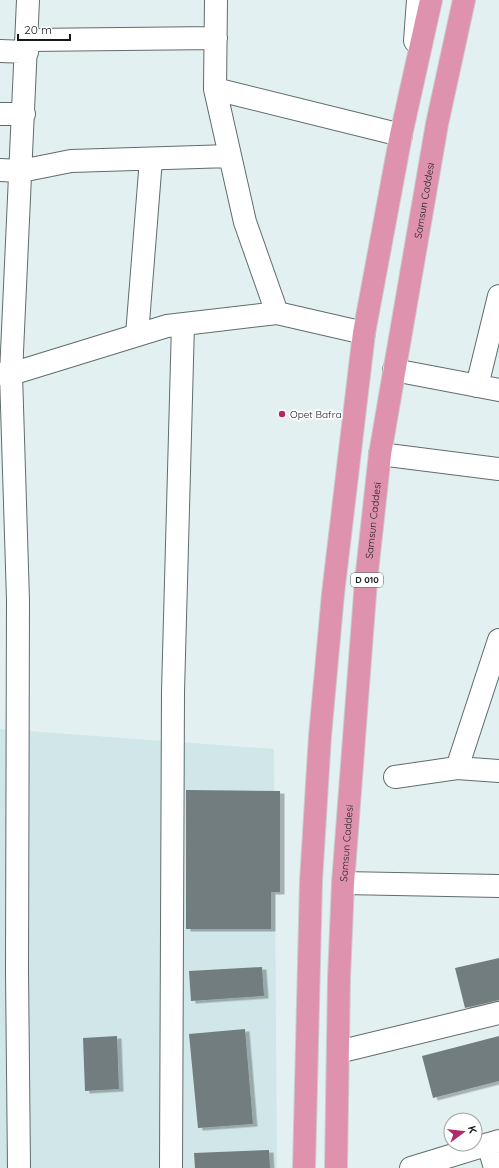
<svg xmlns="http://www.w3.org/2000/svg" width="499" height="1168" viewBox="0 0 499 1168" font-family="Quicksand,sans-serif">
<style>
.built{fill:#d0e6e8}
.building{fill:#717d7e;filter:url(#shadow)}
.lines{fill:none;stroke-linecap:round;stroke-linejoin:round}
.minor-casing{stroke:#616c6d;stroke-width:24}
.highway-casing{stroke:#cbcccc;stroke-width:24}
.minor{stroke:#fff;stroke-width:22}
.highway{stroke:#de92ae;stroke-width:22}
.poi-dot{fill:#b1296b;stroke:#fff;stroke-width:1.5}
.labels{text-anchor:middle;stroke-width:3.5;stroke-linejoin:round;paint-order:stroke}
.shield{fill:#fff;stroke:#5a5e5e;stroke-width:1}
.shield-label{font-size:9px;font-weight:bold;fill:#141919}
.street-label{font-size:10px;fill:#141919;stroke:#fff}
.poi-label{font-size:10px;fill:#141919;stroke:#fff;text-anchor:start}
</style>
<defs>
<filter id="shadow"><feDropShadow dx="4.5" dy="2.5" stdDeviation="0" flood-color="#0004"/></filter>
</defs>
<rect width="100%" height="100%" fill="#e3f0f1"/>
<path class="built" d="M0,729L274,749L277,1168H0Z"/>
<path class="building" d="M186,790L280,791V892H271V929H186Z
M499,958V1000L465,1008L455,968Z
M262,967L264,996L191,1001L189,971Z
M245,1029L253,1124L198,1128L189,1034Z
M117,1036L119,1089L85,1091L83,1038Z
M499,1036V1081L433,1098L422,1056Z
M269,1150L270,1168H195L194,1153Z"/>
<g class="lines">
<defs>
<path id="minor" d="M216,0L215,89L245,222L277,313
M27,40L216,38
M415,41L418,0
M0,51L27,52
M215,89L401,135
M0,114H24
M0,170L21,171L71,161L230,156
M137,335L151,159
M394,370L499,390
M0,374H11L167,326L277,313L364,333
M477,386L499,296
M380,454L499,469
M457,768L499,640
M395,777L457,768L499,771
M343,883L499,886
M338,1052L499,1013
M488,1144L495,1168
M19,1168L17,971L18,600L11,374L28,0
M171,1168L173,692L183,324
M411,1168L499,1141"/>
<g id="highway">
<path d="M304,1168L311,881L320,736L333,594L364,333L401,135L431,0"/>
<path id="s1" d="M336,1168L339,978L343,883L366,581L380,454L437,124L464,0"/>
</g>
</defs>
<use href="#minor" class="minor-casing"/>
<use href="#highway" class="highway-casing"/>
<use href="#minor" class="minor"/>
<use href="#highway" class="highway"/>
</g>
<circle class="poi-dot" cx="282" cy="414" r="4"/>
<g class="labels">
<rect class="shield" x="351" y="573" width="32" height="14" rx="3"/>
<g class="shield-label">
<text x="367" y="583">D 010</text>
</g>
<g class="street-label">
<text dy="4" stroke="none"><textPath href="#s1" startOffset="973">Samsun Caddesi</textPath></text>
<text dy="4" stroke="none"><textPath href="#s1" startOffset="649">Samsun Caddesi</textPath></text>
<text dy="4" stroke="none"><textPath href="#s1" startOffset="325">Samsun Caddesi</textPath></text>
</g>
<g class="poi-label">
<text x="290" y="418">Opet Bafra</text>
</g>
</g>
<g transform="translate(463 1132) rotate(75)"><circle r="19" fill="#ffffff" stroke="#a1a3a3"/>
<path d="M0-3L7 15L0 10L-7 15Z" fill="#b1296b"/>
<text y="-6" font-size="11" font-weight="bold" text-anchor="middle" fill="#141919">K</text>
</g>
<path d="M18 34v6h52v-6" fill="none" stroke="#141919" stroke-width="2"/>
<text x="24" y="34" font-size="12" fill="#141919" stroke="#ffffff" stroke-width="3" paint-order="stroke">20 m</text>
</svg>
